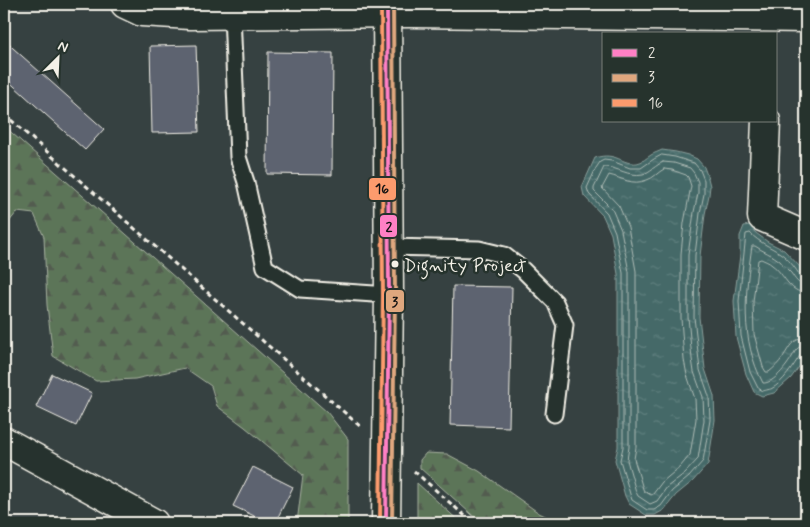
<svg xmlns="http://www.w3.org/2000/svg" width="810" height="527" viewBox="0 0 810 527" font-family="Mynerve,sans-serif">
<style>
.forest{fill:url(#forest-firs);stroke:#a8b2a0}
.water{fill:url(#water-ripples);stroke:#8a9f9b}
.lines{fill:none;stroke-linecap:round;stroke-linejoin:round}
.shore{stroke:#aebbb5;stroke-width:1}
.building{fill:#5d6370;stroke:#f4f1e8}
.service-casing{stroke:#f4f1e8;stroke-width:19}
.minor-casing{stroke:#f4f1e8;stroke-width:31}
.tertiary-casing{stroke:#f4f1e8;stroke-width:31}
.path{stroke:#f4f1e8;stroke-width:3;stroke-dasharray:5 4;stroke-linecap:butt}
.service{stroke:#26332d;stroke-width:15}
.minor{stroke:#26332d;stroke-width:28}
.tertiary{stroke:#26332d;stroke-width:28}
.bus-1-casing{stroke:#26332d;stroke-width:8}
.bus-2-casing{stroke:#26332d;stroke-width:8}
.bus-3-casing{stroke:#26332d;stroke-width:8}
.bus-1{stroke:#ff80c5;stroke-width:4}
.bus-2{stroke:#dfa77e;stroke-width:4}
.bus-3{stroke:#fc9b6d;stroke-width:4}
.bus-dot{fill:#f4f1e8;stroke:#26332d;stroke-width:2}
.labels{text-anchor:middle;stroke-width:5;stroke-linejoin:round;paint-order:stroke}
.bus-label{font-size:18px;fill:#f4f1e8;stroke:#26332d;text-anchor:start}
.line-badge{stroke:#26332d;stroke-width:2}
.pale-badge-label{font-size:14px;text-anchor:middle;font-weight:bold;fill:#111}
</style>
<defs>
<pattern id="forest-firs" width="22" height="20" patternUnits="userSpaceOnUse" patternTransform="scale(1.25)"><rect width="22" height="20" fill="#5c7459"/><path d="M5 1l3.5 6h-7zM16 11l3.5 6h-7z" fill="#525c4f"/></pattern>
<pattern id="water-ripples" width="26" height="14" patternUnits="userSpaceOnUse" patternTransform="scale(1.25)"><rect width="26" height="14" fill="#446968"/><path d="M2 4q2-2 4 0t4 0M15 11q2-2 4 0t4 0" fill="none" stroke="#607f7e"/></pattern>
</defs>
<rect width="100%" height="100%" fill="#364141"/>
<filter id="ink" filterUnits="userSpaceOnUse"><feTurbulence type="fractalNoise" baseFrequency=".02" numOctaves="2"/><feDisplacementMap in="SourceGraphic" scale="10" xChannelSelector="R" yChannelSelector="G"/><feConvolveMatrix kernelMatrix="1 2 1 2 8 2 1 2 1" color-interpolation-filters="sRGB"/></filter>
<g filter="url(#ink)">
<path class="forest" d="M4,126L327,412L348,439V523H297L303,475L245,427L217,406L211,386L185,368L135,379L96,381L53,356L47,305L44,237L34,214L17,212L4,228Z
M426,453L447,454L479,471L539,513L560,523H481L420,468V460Z
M417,483L461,523H417Z"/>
<path class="water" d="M662,150L676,152L688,155L697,159L704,167L708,178L710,186L709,195L705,214L700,256L699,317L705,369L714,396L715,420L708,464L693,481L676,495L664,510L655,515H646L629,504L625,496L615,460L618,447V274L611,234L603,216L584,196L582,187L595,158C616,151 622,165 637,163C643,162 646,158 651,155C654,153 658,152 662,150Z
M749,225L756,233L768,242L784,250L801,268L806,278V353L801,364L791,378L774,393L762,396L754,392L746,374L736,337L734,301L740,255V236L744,226Z"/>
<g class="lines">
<path class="shore" d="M662,155L675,157L694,163L700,170L704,180V194L700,213L695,255L694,317L700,370L709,396L710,420L703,461L689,477L672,491L661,506L654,510H647L632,500L630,494L620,460L623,447V273L615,232L607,213L589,194L587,188L596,168L600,162L604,160L612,161L630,168H641L654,159Z
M663,162L674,163L690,168L694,173L698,182V193L694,212L688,255V317L692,359L694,372L703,397L704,420L698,459L685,473L667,487L657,501L650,504L638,496L636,492L627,460L629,447V272L621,230L612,209L594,191V188L604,167C618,167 628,177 643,174C650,172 656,165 663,162Z
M664,169L672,170L686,175L688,177L691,186L684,223L681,254V318L684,360L687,375L695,399L696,419L690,455L680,467L662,482L653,494L651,495L644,491L643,489L634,459L636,447V271L628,227L619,206L602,188L609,175C622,178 632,186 647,180C654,178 658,172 664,169Z
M806,279L801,277C796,269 788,258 780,253C769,246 760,243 750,233L746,234L739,301L741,336L750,372L758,388L763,391C763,391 770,389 771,389C783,383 794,365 801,354L806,352
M806,285C797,284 796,280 791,273C787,269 783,265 780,261C773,255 762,251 755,246H752C745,294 740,339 763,383C773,384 787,366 792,357C794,354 795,350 798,348C802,346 803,346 806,346
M806,293C788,292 785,274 772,265C769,262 765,261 761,259L758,260L753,302L754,334L763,367L766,372H769C774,368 779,363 783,357C790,347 791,339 806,338"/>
</g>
<path class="building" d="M4,40L104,129L85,150L4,77Z
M196,45L199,132L152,133L150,46Z
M268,52L333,53L332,175L267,174Z
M453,286L512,287L509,427L450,425Z
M52,374L92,393L76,426L36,407Z
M253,467L293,487L275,523H269L233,506Z"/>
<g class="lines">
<defs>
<path id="service" d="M232,14L238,157L246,182L265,267L300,289L389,295
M388,247L479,249L504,255L523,270L555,302L565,325L554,414"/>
<path id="minor" d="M125,4L142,12L190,15L410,13L806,18
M766,121L762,217L806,236
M4,441L154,523"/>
<path id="tertiary" d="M386,523L389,295L387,4"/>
</defs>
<use href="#service" class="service-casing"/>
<use href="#minor" class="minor-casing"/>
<use href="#tertiary" class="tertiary-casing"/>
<path class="path" d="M4,114L361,427
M414,471L473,523"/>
<use href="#service" class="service"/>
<use href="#minor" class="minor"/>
<use href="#tertiary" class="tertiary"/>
<defs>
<path id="bus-1" d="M386,523L389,295L387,4"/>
<path id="bus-2" d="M392,523L395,295L393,4"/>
<path id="bus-3" d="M380,523L383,295L381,4"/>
</defs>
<use href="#bus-1" class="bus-1-casing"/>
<use href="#bus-2" class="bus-2-casing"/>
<use href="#bus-3" class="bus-3-casing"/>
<use href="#bus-1" class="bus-1"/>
<use href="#bus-2" class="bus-2"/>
<use href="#bus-3" class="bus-3"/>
</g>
</g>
<circle class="bus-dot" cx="395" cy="264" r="4.5"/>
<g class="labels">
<g class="bus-label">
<text x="404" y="271">Dignity Project</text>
</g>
</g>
<g class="line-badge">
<rect x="368" y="177" width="29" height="24" rx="5" fill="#fc9b6d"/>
<rect x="379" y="214" width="19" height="24" rx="5" fill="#ff80c5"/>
<rect x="385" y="289" width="20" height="24" rx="5" fill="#dfa77e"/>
</g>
<g class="pale-badge-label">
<text x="382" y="193">16</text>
<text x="389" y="231">2</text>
<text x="395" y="306">3</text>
</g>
<rect width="810" height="527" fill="none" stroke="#26332d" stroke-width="20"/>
<rect x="10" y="10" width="790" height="507" fill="none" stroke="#f4f1e8" stroke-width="2" filter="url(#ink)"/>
<rect x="602" y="32" width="175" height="90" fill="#26332d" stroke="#787f78"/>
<rect x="612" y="49" width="25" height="8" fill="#ff80c5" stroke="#787f78"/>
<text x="648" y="58" font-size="15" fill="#f4f1e8">2</text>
<rect x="612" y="74" width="25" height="8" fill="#dfa77e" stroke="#787f78"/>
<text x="648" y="82" font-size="15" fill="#f4f1e8">3</text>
<rect x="612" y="99" width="25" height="8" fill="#fc9b6d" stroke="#787f78"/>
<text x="648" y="108" font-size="15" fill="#f4f1e8">16</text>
<g transform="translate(58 58) rotate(24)" stroke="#26332d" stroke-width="4" paint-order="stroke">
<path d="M0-4L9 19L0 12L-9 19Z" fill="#f4f1e8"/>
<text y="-8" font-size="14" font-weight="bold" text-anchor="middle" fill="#f4f1e8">N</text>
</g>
</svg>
